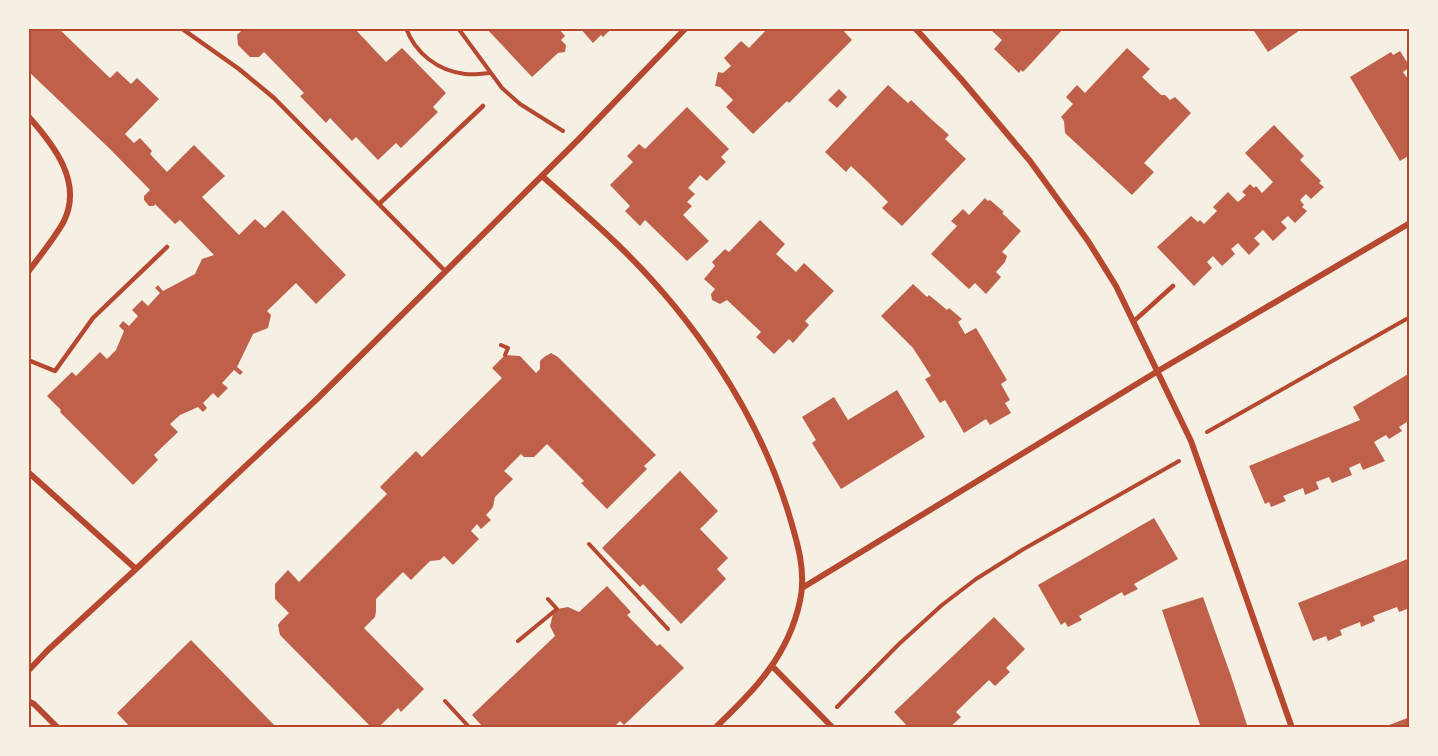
<svg xmlns="http://www.w3.org/2000/svg" width="1438" height="756" viewBox="0 0 1438 756" font-family="'IBM Plex Sans',sans-serif">
<style>
.building{fill:#bf614a}
.lines{fill:none;stroke-linecap:round;stroke-linejoin:round}
.path{stroke:#b5482f;stroke-width:4}
.service{stroke:#b5482f;stroke-width:4.5}
.minor{stroke:#b5482f;stroke-width:6}
.neatline{fill:none;stroke:#b5482f;stroke-width:2}
</style>
<rect width="100%" height="100%" fill="#f6efe4"/>
<path class="building" d="M28,28H58L110,78L117,71L131,84L137,78L159,99L125,134L134,143L140,138L152,151L150,154L167,172L194,145L225,176L202,197L239,235L255,219L265,228L283,210L346,275L316,304L296,283L267,311L271,315L268,328L253,334L237,367L243,372L240,375L234,370L222,383L228,388L218,398L213,393L203,403L207,408L203,412L198,407L180,415L170,424L178,432L154,455L158,460L133,485L60,412L61,410L47,396L72,372L76,376L100,352L107,359L116,350L124,331L119,326L123,321L129,326L138,316L132,310L142,300L148,306L160,293L155,288L158,285L163,291L195,274L202,259L214,255L180,220L175,224L155,204L154,206H149L144,200V196L150,190L110,149L28,71Z
M244,28H354L386,62L402,48L446,93L433,107L438,112L401,148L396,143L378,160L356,137L352,141L330,118L326,123L300,96L304,93L264,52L259,57H250L238,45L237,35Z
M486,28H558L565,36L561,40L566,45L565,52L558,53L532,77Z
M580,28H612L603,37L601,35L593,43Z
M768,28H841L852,40L789,103L787,101L753,134L726,107L733,100L720,87L715,86L718,72L723,73L731,66L724,58L741,41L749,48Z
M994,28H1064L1023,72L1021,70L1019,73L994,49L1002,40L992,31Z
M1252,28H1303L1268,52Z
M1127,48L1150,69L1142,77L1161,95H1165L1170,100L1175,97L1191,113L1144,163L1154,172L1132,195L1065,133L1064,121L1061,117L1073,104L1066,97L1077,85L1085,93Z
M1400,51L1410,67L1403,72L1410,82V155L1400,161L1350,77L1391,52L1393,55Z
M888,85L908,103L911,100L930,118L949,135L945,139L966,159L902,226L882,208L888,202L869,183L851,166L846,172L825,152Z
M839,89L847,97L837,108L828,100Z
M687,107L729,149L721,157L726,162L707,181L700,175L688,188L695,194L687,202L692,206L683,215L709,241L687,261L645,220L640,226L625,211L630,206L610,185L633,162L627,156L639,144L645,149Z
M1274,125L1304,156L1300,160L1321,181L1319,183L1324,187L1311,199L1306,194L1300,200L1304,205L1302,207L1307,211L1295,223L1288,216L1281,222L1287,228L1273,241L1263,230L1254,238L1260,244L1249,255L1238,243L1231,249L1235,254L1222,266L1213,256L1207,262L1212,268L1194,286L1157,247L1191,216L1198,222L1200,220L1204,224L1217,211L1213,207L1228,192L1238,202L1246,195L1242,192L1250,184L1254,188L1256,186L1262,193L1273,182L1245,153Z
M985,198L988,201L990,200L1004,212L1002,213L1021,231L1002,252L1007,256L1005,262L996,272L1001,277L986,294L975,283L969,289L931,254L957,226L951,221L963,209L969,215Z
M760,220L785,244L776,254L796,272L804,263L834,291L805,321L809,325L793,343L789,339L774,354L756,337L761,332L727,300L720,304L712,300L711,294L715,289L704,279L715,266L712,262L725,249L729,252Z
M913,284L927,297L929,295L947,310L949,308L962,319L958,322L965,334L976,328L1007,380L1001,384L1010,400L1005,403L1011,413L990,425L986,419L964,433L945,400L940,403L925,379L931,376L913,348L881,316Z
M551,353L558,357L656,455L644,466L647,469L607,509L581,483L584,481L547,444L534,457H524L521,454L504,471L513,479L495,497L493,507L486,515L491,520L481,529L477,524L471,531L479,539L453,565L444,556L440,560L430,561L411,580L403,572L376,599V611L375,617L364,628L424,689L401,712L398,708L378,728H372L280,635L278,625L280,622L289,613L275,599V584L288,570L299,582L387,494L380,487L416,451L422,457L502,378L492,368L505,355L520,356L536,373L540,369V361L544,357Z
M1410,373V420L1399,427L1402,431L1389,439L1386,435L1374,442L1385,461L1363,470L1360,463L1349,468L1352,475L1332,483L1329,477L1316,482L1319,489L1305,495L1303,488L1283,496L1286,501L1271,507L1269,502L1265,504L1249,466L1360,420L1353,407Z
M897,390L925,437L841,489L812,443L816,440L802,417L834,397L848,420Z
M680,471L718,511L700,529L728,558L717,569L726,579L681,624L643,584L640,587L602,548Z
M1154,518L1178,559L1134,584L1138,589L1124,596L1122,592L1079,616L1082,620L1068,627L1065,622L1061,625L1038,585Z
M1410,558V608L1399,612L1397,607L1373,616L1375,621L1361,627L1360,622L1340,630L1342,635L1328,641L1326,636L1313,641L1298,603Z
M607,586L631,612L627,615L657,646L660,644L684,668L624,725L620,721L613,728H484L472,715L555,636L550,626L553,614L557,609L568,607L579,612Z
M1203,597L1231,676L1248,728H1201L1162,610Z
M994,617L1025,649L1006,668L1010,672L995,686L989,680L956,712L961,717L949,728H942L940,725L938,728H909L894,712Z
M191,640L277,728H131L117,713Z
M1410,717V728H1384V727Z"/>
<g class="lines">
<path class="path" d="M406,28C415,53 438,71 465,74C473,75 481,74 489,73
M458,28L502,88L520,104L563,131
M501,345L508,348L505,355
M1207,432L1410,317
M589,544L668,629
M518,641L557,609L548,599
M445,701L470,728
M837,707L899,644L942,605L976,579L1022,550L1179,461"/>
<path class="service" d="M181,28L239,69L274,98L445,271
M379,204L483,106
M1134,321L1173,286
M28,360L55,371L93,318L167,247"/>
<path class="minor" d="M915,28L961,79L1030,161L1088,241L1116,286L1191,441L1292,728
M28,116C54,145 84,183 63,223C53,240 40,256 28,272
M542,176C567,198 592,220 616,243C692,316 755,408 787,508C796,538 807,570 800,601C788,657 755,689 715,728
M28,472L136,569
M802,588L1158,371L1410,223
M772,666L833,728
M28,671L48,650L136,569L318,398L578,140L686,28
M28,701L34,704L58,728"/>
</g>
<rect width="1438" height="756" fill="none" stroke="#f6efe4" stroke-width="60"/>
<rect x="30" y="30" width="1378" height="696" class="neatline"/>
</svg>
